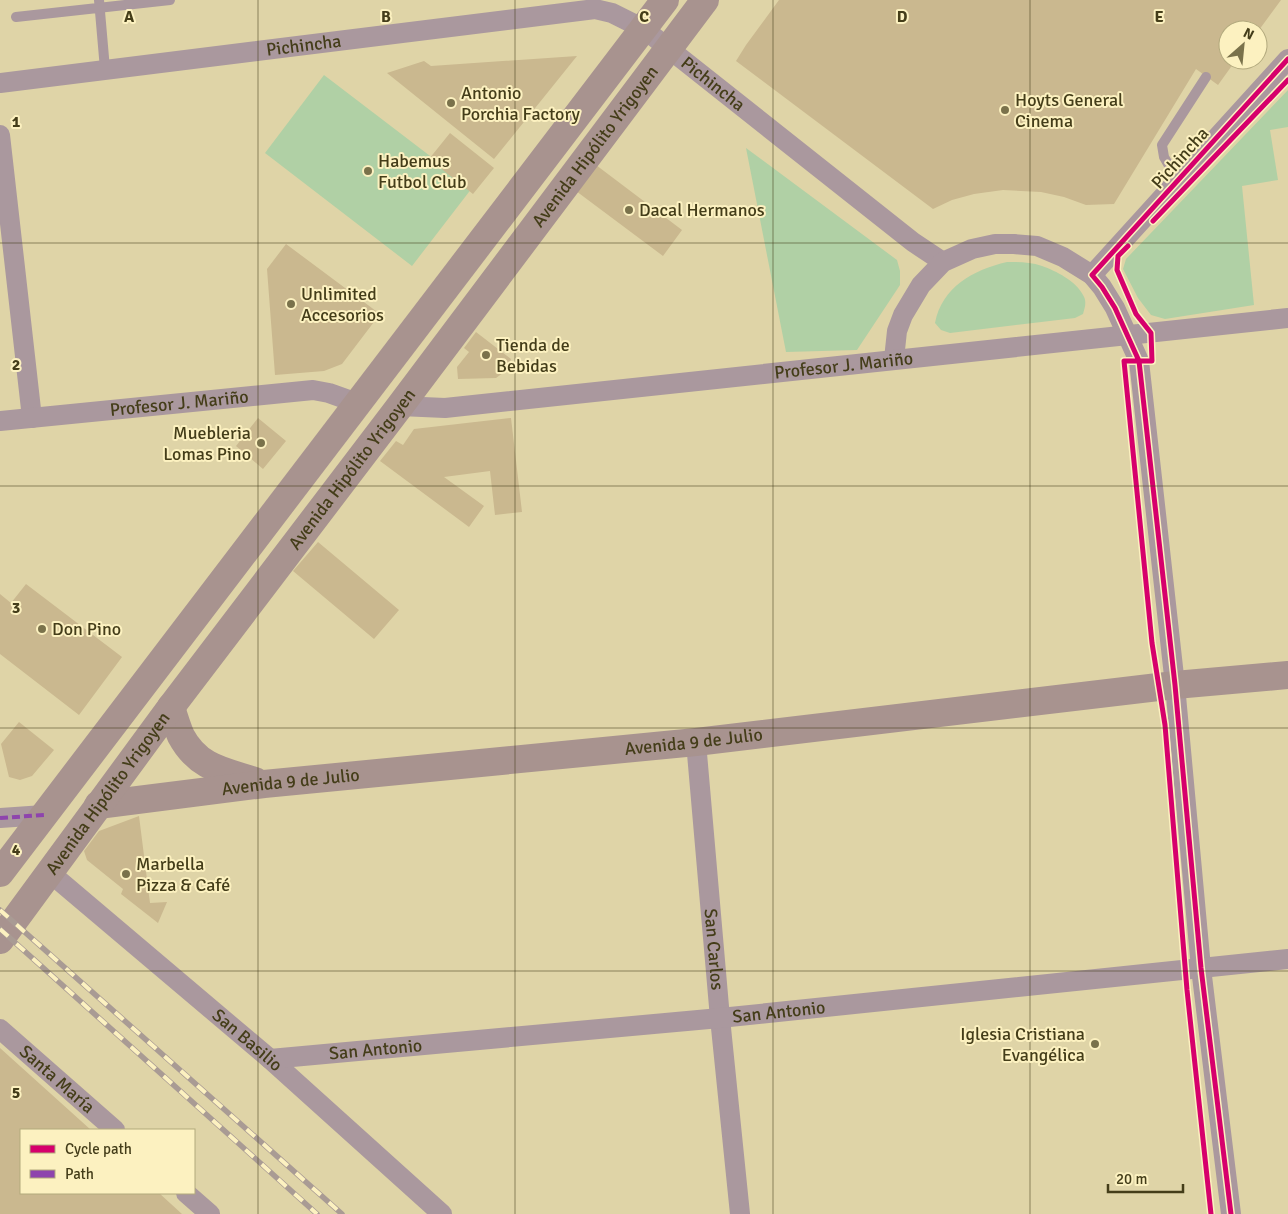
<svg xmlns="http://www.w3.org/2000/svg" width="1288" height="1214" viewBox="0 0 1288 1214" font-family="Signika,sans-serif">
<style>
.green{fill:#b0d0a5}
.building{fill:#cab88f}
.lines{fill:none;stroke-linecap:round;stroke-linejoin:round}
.lane{stroke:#aa989e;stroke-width:10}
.street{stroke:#aa989e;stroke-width:20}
.primary{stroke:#a8938f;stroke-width:28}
.rail-casing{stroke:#a99b94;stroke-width:5.5}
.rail{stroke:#fcf1c0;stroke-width:4;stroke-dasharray:11;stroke-linecap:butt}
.quiet{stroke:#8e44ad;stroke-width:4;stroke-dasharray:8 4;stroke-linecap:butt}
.cycleway-casing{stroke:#fcf1c0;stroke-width:8}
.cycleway{stroke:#d6006c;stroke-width:5}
.grid{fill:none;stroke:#443d19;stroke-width:1;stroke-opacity:0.55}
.poi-dot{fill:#7a724b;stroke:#fcf1c0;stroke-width:2}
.labels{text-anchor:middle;stroke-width:4;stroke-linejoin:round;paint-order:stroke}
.street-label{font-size:18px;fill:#443d19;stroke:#fcf1c0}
.poi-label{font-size:18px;fill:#443d19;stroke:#fcf1c0;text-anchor:start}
.grid-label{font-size:16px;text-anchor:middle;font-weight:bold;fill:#443d19;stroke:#fcf1c0;stroke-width:4;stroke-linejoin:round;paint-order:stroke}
</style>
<rect width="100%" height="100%" fill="#dfd4a7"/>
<path class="green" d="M324,75L472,188L412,266L265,153Z
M1288,90V127L1270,130L1278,180L1242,186L1254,305L1165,319L1151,315L1138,298L1123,269L1126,259Z
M746,148L897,260L900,271V285L857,350L786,352Z
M1007,262C1019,262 1030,262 1042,266C1056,271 1076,281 1083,295C1087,301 1085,307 1083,314L1075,318L950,333L941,330L935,323C942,287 973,270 1007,262Z"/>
<path class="building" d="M779,0H1281L1259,30H1228V60H1236L1218,85L1196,69L1114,204L1086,205L1064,197L1041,192L1003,190L974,194L952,200L933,209L736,61L746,45Z
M577,56L494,159L387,73L424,61L431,66Z
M450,133L494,168L473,194L429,159Z
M596,165L682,230L663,256L576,191Z
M286,244L380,314L342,364L324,371L275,375L267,269Z
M476,332L511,359L507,370L496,378L458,379L457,367L469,352L464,348Z
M258,418L286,441L263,469L236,446Z
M511,418L522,512L495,515L490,471L444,477L484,506L469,527L380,461L396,441L403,445L414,429Z
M318,542L399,610L374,639L293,571Z
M26,584L122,657L79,715L0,654V594L11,603Z
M19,722L54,750L32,776L20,780L9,777L1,744Z
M139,816L150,903L167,902L158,923L121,894L123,889L87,860L84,851L99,831Z
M0,1048L91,1130H21V1193H159L182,1214H0Z"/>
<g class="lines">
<path class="lane" d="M99,0L105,69
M16,17L170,0
M1178,181L1164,157L1162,145L1206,77"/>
<g class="street">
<path id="s1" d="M0,83L595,9L612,13L644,29L913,242L943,262"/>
<path d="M0,135L32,418"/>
<path d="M1092,275L1288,59"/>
<path d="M894,359L897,331L903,315L921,285L943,262L972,249L995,244H1014L1037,246L1063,257L1092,275L1102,287L1115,308L1139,361L1175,685L1201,968L1231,1214"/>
<path id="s2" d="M400,406L445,408L1288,318"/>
<path id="s3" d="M0,421L313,390L329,393L357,403"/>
<path id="s4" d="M696,742L720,1018L740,1214"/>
<path d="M0,818L44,815"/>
<path id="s5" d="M49,872L270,1059L442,1214"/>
<path id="s6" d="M0,1029L115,1130"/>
<path id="s7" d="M270,1059L720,1018L1288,959"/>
<path d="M186,1193L210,1214"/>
</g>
<g class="primary">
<path d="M171,707C174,717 177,727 181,736C198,768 224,771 255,781"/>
<path id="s8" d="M98,805L264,784L696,742L1175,685L1288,675"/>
<path d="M0,873L665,0"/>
<path id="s9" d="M0,940L171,707L400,406L705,0"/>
</g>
<defs>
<path id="rail" d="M0,910L342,1214
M0,929L317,1214"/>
</defs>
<use href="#rail" class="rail-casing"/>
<use href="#rail" class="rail"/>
<path class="quiet" d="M0,818L44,815"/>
<defs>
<path id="cycleway" d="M1153,221L1288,80
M1128,246L1118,256L1117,270L1136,314L1151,333L1152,361H1124L1152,643L1165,725L1187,990L1211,1214
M1231,1214L1201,968L1175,685L1139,361L1115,308L1102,287L1092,275L1288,59"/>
</defs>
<use href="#cycleway" class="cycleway-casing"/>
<use href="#cycleway" class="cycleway"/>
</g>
<path class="grid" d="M258,0V1214M515,0V1214M773,0V1214M1030,0V1214M0,243H1288M0,486H1288M0,728H1288M0,971H1288"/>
<g class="poi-dot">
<circle cx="451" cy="103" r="5"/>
<circle cx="1005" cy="110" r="5"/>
<circle cx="368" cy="171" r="5"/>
<circle cx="629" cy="210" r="5"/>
<circle cx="291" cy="304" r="5"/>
<circle cx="486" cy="355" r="5"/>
<circle cx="261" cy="443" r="5"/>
<circle cx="42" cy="629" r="5"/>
<circle cx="126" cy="874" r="5"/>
<circle cx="1095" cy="1044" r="5"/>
</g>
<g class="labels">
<g class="street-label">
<text dy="6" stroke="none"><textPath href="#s1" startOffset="306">Pichincha</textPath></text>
<text dy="6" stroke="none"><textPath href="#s1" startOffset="741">Pichincha</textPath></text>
<text dy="6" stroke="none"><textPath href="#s9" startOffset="992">Avenida Hipólito Yrigoyen</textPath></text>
<text transform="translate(1180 158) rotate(-48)" y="6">Pichincha</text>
<text dy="6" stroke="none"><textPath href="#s2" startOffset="446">Profesor J. Mariño</textPath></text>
<text dy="6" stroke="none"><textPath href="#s3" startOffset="180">Profesor J. Mariño</textPath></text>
<text dy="6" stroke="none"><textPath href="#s9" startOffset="588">Avenida Hipólito Yrigoyen</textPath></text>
<text dy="6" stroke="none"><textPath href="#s8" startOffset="599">Avenida 9 de Julio</textPath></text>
<text dy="6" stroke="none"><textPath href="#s8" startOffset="194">Avenida 9 de Julio</textPath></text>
<text dy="6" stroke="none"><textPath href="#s9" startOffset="182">Avenida Hipólito Yrigoyen</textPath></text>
<text dy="6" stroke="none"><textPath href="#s4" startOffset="208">San Carlos</textPath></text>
<text dy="6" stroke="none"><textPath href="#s7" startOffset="511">San Antonio</textPath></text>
<text dy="6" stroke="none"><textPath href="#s5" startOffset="260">San Basilio</textPath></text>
<text dy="6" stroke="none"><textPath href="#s7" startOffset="106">San Antonio</textPath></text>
<text dy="6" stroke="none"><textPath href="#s6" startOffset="76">Santa María</textPath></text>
</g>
<g class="poi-label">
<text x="461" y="99">Antonio<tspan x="461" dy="21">Porchia Factory</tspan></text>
<text x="1015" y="106">Hoyts General<tspan x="1015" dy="21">Cinema</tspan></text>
<text x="378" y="167">Habemus<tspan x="378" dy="21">Futbol Club</tspan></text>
<text x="639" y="216">Dacal Hermanos</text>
<text x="301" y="300">Unlimited<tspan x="301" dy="21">Accesorios</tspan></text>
<text x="496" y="351">Tienda de<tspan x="496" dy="21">Bebidas</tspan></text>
<text x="251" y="439" text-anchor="end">Muebleria<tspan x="251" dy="21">Lomas Pino</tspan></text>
<text x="52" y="635">Don Pino</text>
<text x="136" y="870">Marbella<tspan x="136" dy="21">Pizza &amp; Café</tspan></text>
<text x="1085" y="1040" text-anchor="end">Iglesia Cristiana<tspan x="1085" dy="21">Evangélica</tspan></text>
</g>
</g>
<g class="grid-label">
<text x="129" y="22">A</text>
<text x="386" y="22">B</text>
<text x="644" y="22">C</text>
<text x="902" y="22">D</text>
<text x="1159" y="22">E</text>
<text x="16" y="127">1</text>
<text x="16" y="370">2</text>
<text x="16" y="613">3</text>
<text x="16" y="855">4</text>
<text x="16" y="1098">5</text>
</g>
<rect x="20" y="1129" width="175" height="65" fill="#fcf1c0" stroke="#b2a97d"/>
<rect x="30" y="1145" width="25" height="8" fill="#d6006c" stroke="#b2a97d"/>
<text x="65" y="1154" font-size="15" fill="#443d19">Cycle path</text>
<rect x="30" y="1170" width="25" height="8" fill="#8e44ad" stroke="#b2a97d"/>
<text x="65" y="1179" font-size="15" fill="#443d19">Path</text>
<g transform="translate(1243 45) rotate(27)"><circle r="24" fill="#fcf1c0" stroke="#b2a97d"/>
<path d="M0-4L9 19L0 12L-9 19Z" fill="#7a724b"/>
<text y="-8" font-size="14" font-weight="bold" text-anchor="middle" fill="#443d19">N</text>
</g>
<path d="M1108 1184v8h75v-8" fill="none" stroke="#443d19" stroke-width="2.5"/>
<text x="1116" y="1184" font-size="15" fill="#443d19" stroke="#fcf1c0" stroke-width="4" paint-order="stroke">20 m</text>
</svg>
